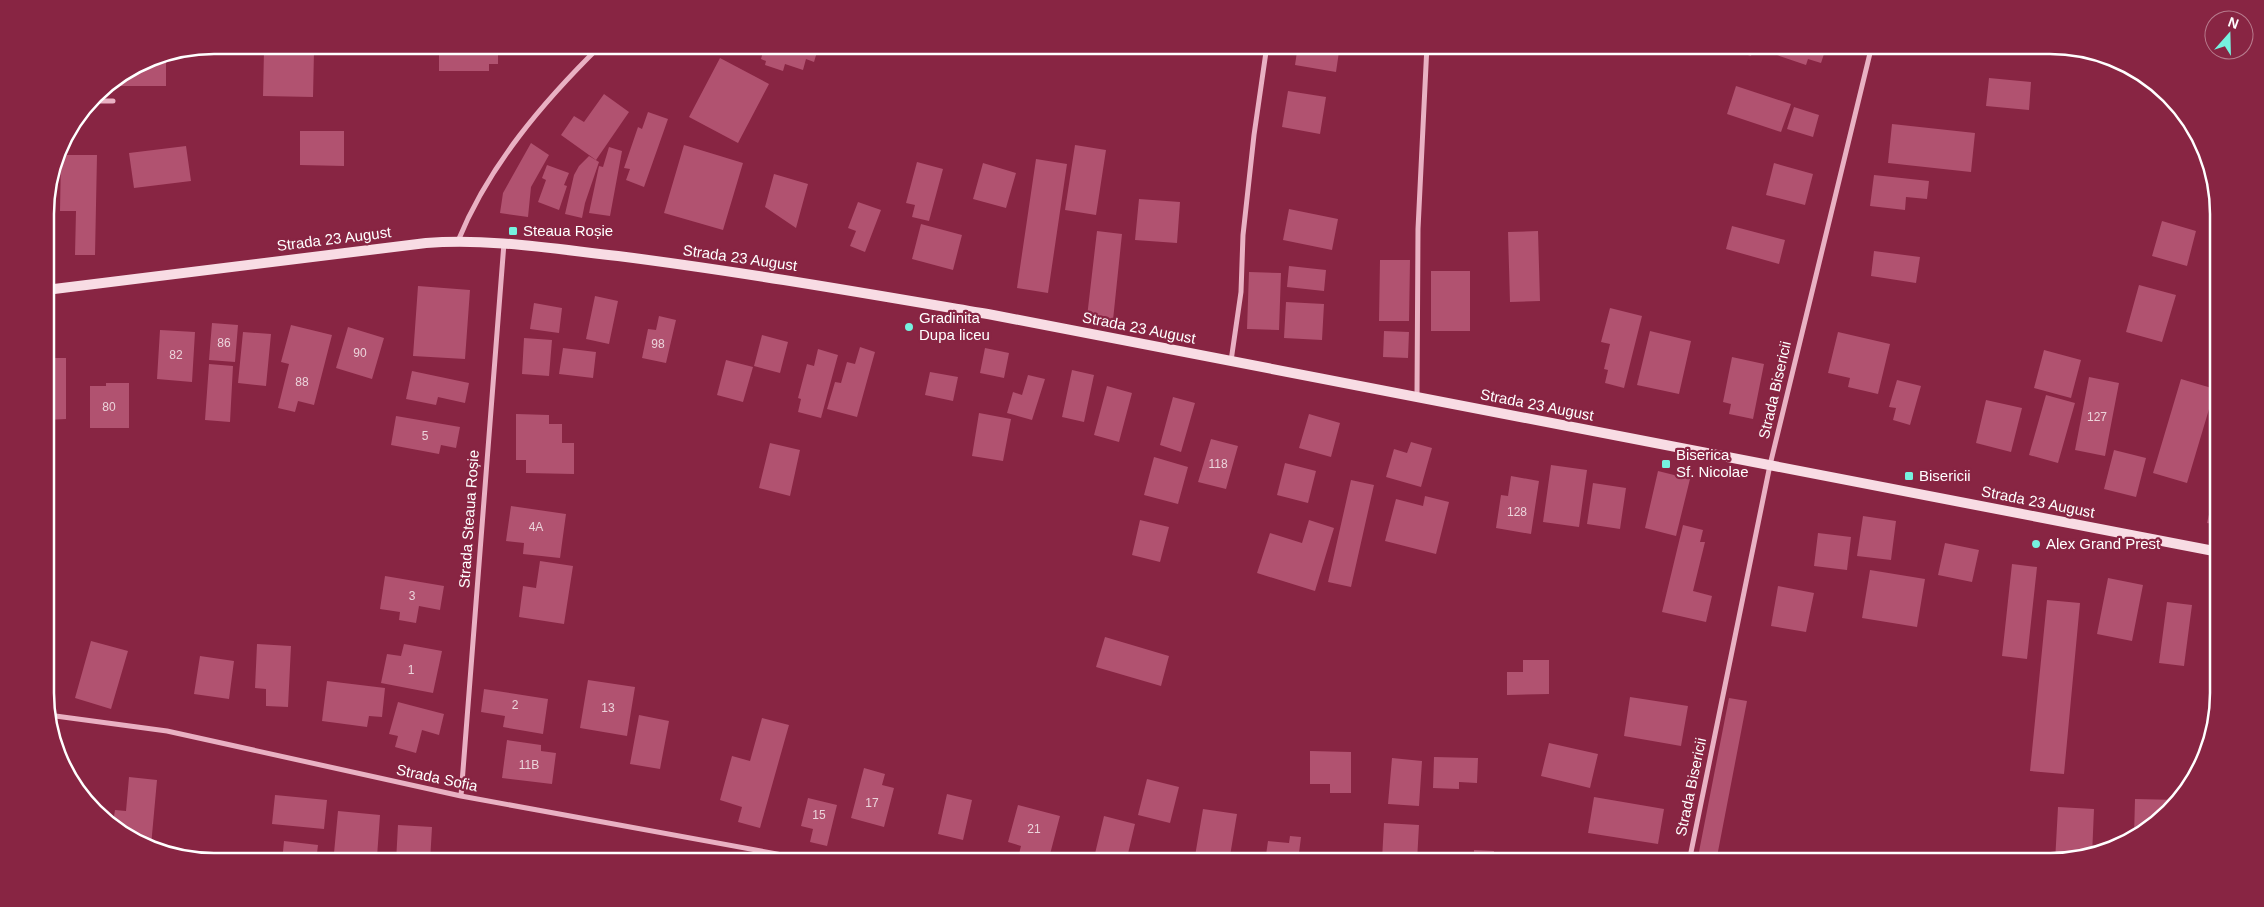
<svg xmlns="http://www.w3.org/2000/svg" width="2264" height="907" viewBox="0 0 2264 907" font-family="Arial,sans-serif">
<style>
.building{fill:#b15270}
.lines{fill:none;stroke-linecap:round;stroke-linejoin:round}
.minor{stroke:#e9b1c3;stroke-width:5}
.secondary{stroke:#f8dce4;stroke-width:10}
.poi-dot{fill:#76f2df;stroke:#882543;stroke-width:2}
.labels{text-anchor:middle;stroke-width:4.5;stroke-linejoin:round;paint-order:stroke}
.number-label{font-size:12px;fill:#ecd4db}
.poi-label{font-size:15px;fill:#fff;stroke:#882543;text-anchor:start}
.street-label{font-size:15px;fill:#fff;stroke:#882543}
.rim{fill:none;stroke:#fff;stroke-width:2.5}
</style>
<rect width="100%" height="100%" fill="#882543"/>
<path class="building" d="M439,45H498V64H489V71H439Z
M765,45H819L814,62L806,59L803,70L785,64L783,71L765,65L766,61L761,59Z
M1298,45H1340L1336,72L1295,65Z
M1716,45H1754L1751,56Z
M1777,45H1827L1821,63L1808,59L1806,65L1774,54Z
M264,50L314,51L313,97L263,96Z
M166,54V86H118V77L149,58Z
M720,58L769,84L738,143L689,117Z
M1989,78L2031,82L2029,110L1986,106Z
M1736,86L1791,104L1781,132L1727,114Z
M1288,91L1326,97L1320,134L1282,127Z
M604,94L629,112L596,160L561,135L574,116L584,122Z
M1794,107L1819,115L1813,137L1787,129Z
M648,112L668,119L644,187L626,180L630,169L624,168L638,127L642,129Z
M1892,124L1975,133L1971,172L1888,163Z
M300,131H344V166L300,165Z
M531,143L549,155L531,187L528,217L500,213L503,193Z
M684,145L743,163L723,230L664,213Z
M1075,145L1106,150L1096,215L1065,210Z
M186,146L191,181L134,188L129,153Z
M609,147L622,151L610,216L589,213L599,166L603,167Z
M61,155H97L95,255H75L76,211H60Z
M589,156L599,162L585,203L582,218L565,214L574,175L579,166Z
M1036,159L1067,164L1048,293L1017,288Z
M917,162L943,169L929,221L912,217L915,205L906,203Z
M983,163L1016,173L1006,208L973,199Z
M1774,163L1813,174L1805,205L1766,195Z
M547,165L569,173L564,185L567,186L559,210L538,202L546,180L542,178Z
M774,174L808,184L796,228L765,207Z
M1874,175L1929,181L1927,199L1906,197L1905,210L1870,206Z
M1139,199L1180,202L1177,243L1135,240Z
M858,202L881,210L865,252L850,246L856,231L848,228Z
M1289,209L1338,219L1332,250L1283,240Z
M2162,221L2196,231L2187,266L2152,256Z
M921,224L962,235L953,270L912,259Z
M1732,226L1785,240L1779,264L1726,249Z
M1097,231L1122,234L1113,320L1087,317Z
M1538,231L1540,301L1510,302L1508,232Z
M1874,251L1920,257L1916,283L1871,276Z
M1380,260H1410L1409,321H1379Z
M1289,266L1326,270L1324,291L1287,287Z
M1431,271H1470V331H1431Z
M1249,272L1281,273L1279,330L1247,329Z
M2139,285L2176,295L2162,342L2126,332Z
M418,286L470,290L465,359L413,356Z
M595,296L618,301L609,344L586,339Z
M1286,302L1324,304L1322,340L1284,338Z
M534,303L562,308L559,333L530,329Z
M1610,308L1642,316L1624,388L1605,383L1608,370L1604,369L1610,344L1601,342Z
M659,316L676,320L666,363L642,358L648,329L656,330Z
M212,323L238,325L235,362L209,360Z
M291,325L332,335L314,405L298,401L295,412L278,408L289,364L281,362Z
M348,327L384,338L372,379L336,368Z
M160,330L195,332L192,382L157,379Z
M1384,331L1409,332L1408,358L1383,357Z
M1650,331L1691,341L1679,394L1637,385Z
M243,332L271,334L266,386L238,383Z
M1838,332L1890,344L1878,394L1848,387L1850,378L1828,373Z
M762,335L788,342L780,373L754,366Z
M524,338L552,340L549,376L522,374Z
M860,347L875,352L857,417L827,409L835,382L841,383L847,362L855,364Z
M563,348L596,352L593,378L559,374Z
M985,348L1009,353L1004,378L980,373Z
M818,349L838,355L821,418L798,412L801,399L798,398L807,364L814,366Z
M2044,350L2081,360L2071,398L2034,388Z
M1732,357L1764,364L1753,419L1729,414L1731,404L1723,402Z
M46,358H66V419L47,420Z
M726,360L753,367L743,402L717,395Z
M209,364L233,366L230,422L205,420Z
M1072,370L1094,375L1084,422L1062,417Z
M412,371L469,383L465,403L438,397L436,405L406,399Z
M930,372L958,377L953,401L925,395Z
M1028,375L1045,379L1032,420L1007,413L1013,392L1022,395Z
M2089,377L2119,383L2105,456L2075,450Z
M2181,379L2215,389L2187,483L2153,473Z
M1897,380L1921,386L1910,425L1893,420L1896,408L1889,407Z
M106,383H129V428H90V386H106Z
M1107,386L1132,393L1119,442L1094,435Z
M2046,395L2075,403L2058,463L2029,455Z
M1173,397L1195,403L1181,452L1160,445Z
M1986,400L2022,408L2011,452L1976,443Z
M979,413L1011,419L1003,461L972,456Z
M516,414L549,415V424H562V443H574V474L526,473V460H516Z
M1309,414L1340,423L1331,457L1299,448Z
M396,416L460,427L456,448L441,445L439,454L391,445Z
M1211,439L1238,446L1226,489L1198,482Z
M1411,442L1432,448L1421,487L1386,477L1394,449L1407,453Z
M770,443L800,450L790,496L759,488Z
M2114,450L2146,458L2136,497L2104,489Z
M1154,457L1188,467L1178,504L1144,495Z
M1285,463L1316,471L1308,503L1277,495Z
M1551,465L1587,470L1579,527L1543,522Z
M1658,471L1690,479L1676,536L1645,528Z
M1511,476L1539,481L1531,534L1496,528L1501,495L1508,496Z
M2218,476L2219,525L2207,523Z
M1351,480L1374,485L1351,587L1328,582Z
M1593,483L1626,488L1620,529L1587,524Z
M1425,496L1449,502L1436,554L1385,541L1396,499L1423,506Z
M511,506L566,514L560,558L523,554L524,543L506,541Z
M1863,516L1896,521L1891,560L1857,556Z
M1140,520L1169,527L1160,562L1132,555Z
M1309,520L1334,528L1315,591L1257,573L1270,533L1302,543Z
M1683,525L1703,530L1700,542H1705L1693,591L1712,596L1706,622L1662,612Z
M1818,533L1851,537L1847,570L1814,566Z
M1945,543L1979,550L1972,582L1938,575Z
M540,561L573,566L564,624L519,617L523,586L536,588Z
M2012,564L2037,567L2027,659L2002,656Z
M1870,570L1925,579L1917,627L1862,618Z
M385,576L444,586L440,610L419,606L416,623L399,620L400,612L380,609Z
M2108,578L2143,585L2132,641L2097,634Z
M1778,586L1814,593L1806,632L1771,626Z
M2047,600L2080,603L2064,774L2030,771Z
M2167,602L2192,605L2184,666L2159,663Z
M1105,637L1169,656L1161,686L1096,667Z
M91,641L128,651L111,709L75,698Z
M257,644L291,646L288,707L266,706V689L255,688Z
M404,644L442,651L433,693L381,683L387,654L401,656Z
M200,656L234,661L229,699L194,694Z
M1523,660H1549V694L1507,695V672H1523Z
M588,680L635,687L627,736L580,728Z
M327,681L385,688L382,717L369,716L367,727L322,721Z
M484,689L548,699L543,734L503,727L505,716L481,712Z
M1630,697L1688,706L1681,746L1624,736Z
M1729,698L1747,701L1716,862H1697Z
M398,702L444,714L439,735L422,730L416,753L395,747L398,736L389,734Z
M639,715L669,721L660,769L630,764Z
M762,718L789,725L760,828L738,822L742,807L720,800L732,756L750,761Z
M507,740L541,745V751L556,753L552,784L502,778Z
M1549,743L1598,754L1590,788L1541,776Z
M1310,751L1351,752V793H1330V784H1310Z
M1434,757L1478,758L1477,783L1459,782V789L1433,788Z
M1392,758L1422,761L1419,806L1388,804Z
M864,768L885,774L882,785L894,788L884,827L851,818Z
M129,777L157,780L151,846L113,822L115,810L126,811Z
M1147,779L1179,787L1170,823L1138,815Z
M947,794L972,800L963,840L938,834Z
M275,795L327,800L324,829L272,824Z
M1594,797L1664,809L1658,844L1588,833Z
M808,798L837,805L827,846L810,842L813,829L801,826Z
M2135,799L2180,800L2153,827L2134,837Z
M1018,805L1060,816L1048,862H1017L1021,846L1008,842Z
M2058,807L2094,809L2092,856L2055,862Z
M1203,809L1237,814L1229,862H1194Z
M338,811L380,815L377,857L334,853Z
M1104,816L1135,824L1126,862H1093Z
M1384,823L1419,825L1417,861L1382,860Z
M398,825L432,827L430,862H396Z
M1290,836L1301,837L1299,853H1295L1294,862H1265L1268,841L1289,843Z
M284,841L318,845L316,862H282Z
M1474,850L1494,851L1493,862H1474Z"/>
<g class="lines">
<path class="minor" d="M91,101H113
M458,241C489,165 543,102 601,45
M1231,361L1241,292L1243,235L1254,135L1267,45
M1417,397L1418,229L1427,45
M48,715L167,731L461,796L821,862
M461,796L504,243
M1689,862L1770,465L1872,45"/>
<path class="secondary" d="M46,290L426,243C490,238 554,249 618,256C744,272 869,294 993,315L2219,552"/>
</g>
<g class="poi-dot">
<rect x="508" y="226" width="10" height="10" rx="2.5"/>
<circle cx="909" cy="327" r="5"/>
<rect x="1661" y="459" width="10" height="10" rx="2.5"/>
<rect x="1904" y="471" width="10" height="10" rx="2.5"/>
<circle cx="2036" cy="544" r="5"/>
</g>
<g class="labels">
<g class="number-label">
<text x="224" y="347">86</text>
<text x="658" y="348">98</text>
<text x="360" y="357">90</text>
<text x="176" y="359">82</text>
<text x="302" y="386">88</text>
<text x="109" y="411">80</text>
<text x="2097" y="421">127</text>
<text x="425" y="440">5</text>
<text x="1218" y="468">118</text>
<text x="1517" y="516">128</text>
<text x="536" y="531">4A</text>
<text x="412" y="600">3</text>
<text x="411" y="674">1</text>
<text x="515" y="709">2</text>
<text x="608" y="712">13</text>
<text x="529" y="769">11B</text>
<text x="872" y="807">17</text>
<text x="819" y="819">15</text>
<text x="1034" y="833">21</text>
</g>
<g class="poi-label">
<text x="523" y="236">Steaua Roșie</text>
<text x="919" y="323">Gradinita<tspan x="919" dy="17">Dupa liceu</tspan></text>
<text x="1676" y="460">Biserica<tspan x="1676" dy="17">Sf. Nicolae</tspan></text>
<text x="1919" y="481">Bisericii</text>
<text x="2046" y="549">Alex Grand Prest</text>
</g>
<g class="street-label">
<text transform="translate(334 239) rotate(-7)" y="5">Strada 23 August</text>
<text transform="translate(740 258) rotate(8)" y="5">Strada 23 August</text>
<text transform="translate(1139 328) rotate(11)" y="5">Strada 23 August</text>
<text transform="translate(1775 390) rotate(-77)" y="5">Strada Bisericii</text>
<text transform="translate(1537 405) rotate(11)" y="5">Strada 23 August</text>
<text transform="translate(2038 502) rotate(11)" y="5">Strada 23 August</text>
<text transform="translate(469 519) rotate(-86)" y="5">Strada Steaua Roșie</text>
<text transform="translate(437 778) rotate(12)" y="5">Strada Sofia</text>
<text transform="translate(1691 787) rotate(-78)" y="5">Strada Bisericii</text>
</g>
</g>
<path d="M0 0H2264V907H0ZM214 54H2050A160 160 0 0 1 2210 214V693A160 160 0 0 1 2050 853H214A160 160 0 0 1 54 693V214A160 160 0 0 1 214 54Z" fill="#882543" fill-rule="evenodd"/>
<path class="rim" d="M214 54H2050A160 160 0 0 1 2210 214V693A160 160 0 0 1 2050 853H214A160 160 0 0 1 54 693V214A160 160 0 0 1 214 54Z"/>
<g transform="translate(2229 35) rotate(20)"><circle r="24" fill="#882543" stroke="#b87c8e"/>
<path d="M0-4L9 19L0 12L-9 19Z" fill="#76f2df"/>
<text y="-8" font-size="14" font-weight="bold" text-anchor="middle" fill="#ffffff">N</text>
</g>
</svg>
